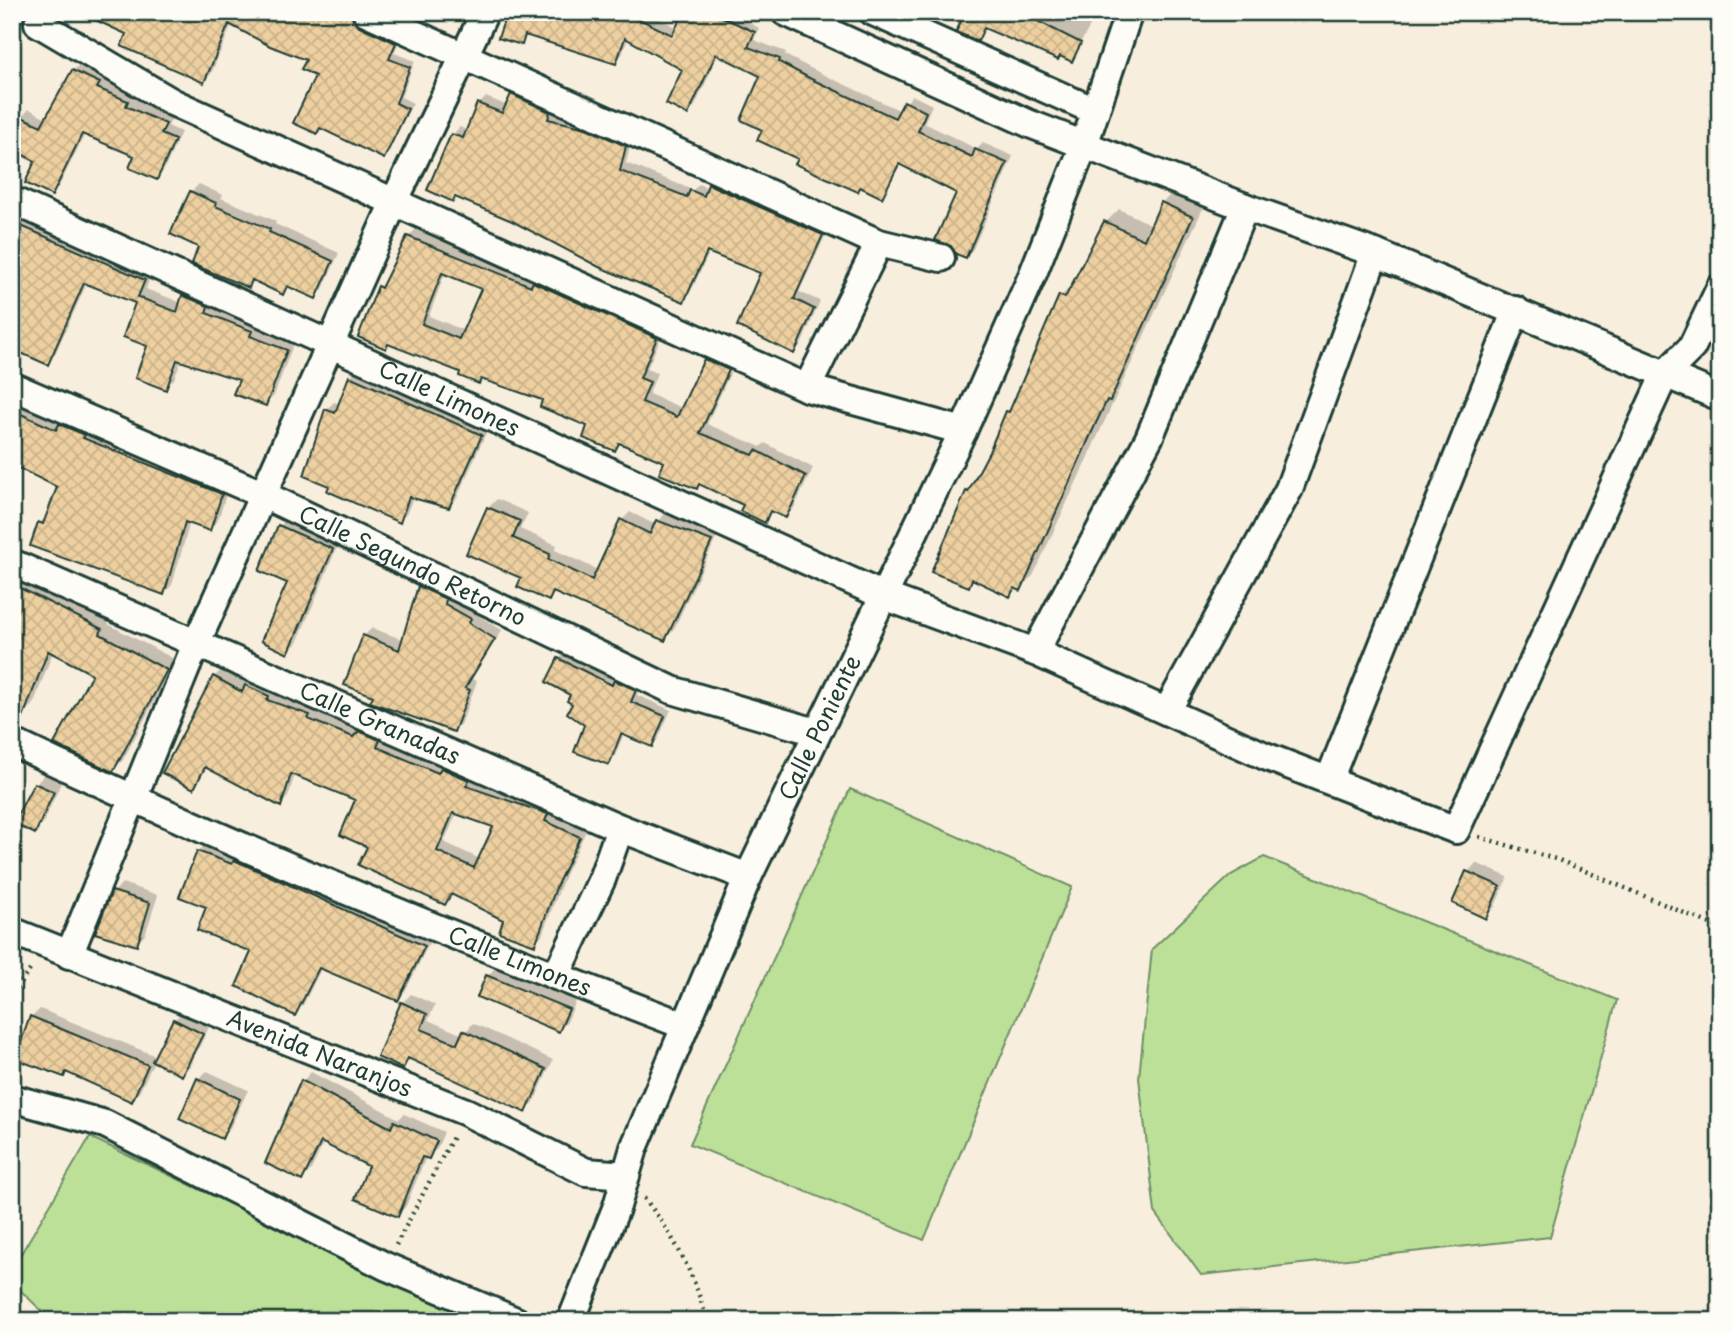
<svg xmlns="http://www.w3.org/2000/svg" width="1732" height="1333" viewBox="0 0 1732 1333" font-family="'Playpen Sans',sans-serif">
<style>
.grass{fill:#bde099;stroke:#6e8e66;stroke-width:2}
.shadow{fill:#0003;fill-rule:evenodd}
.building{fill:url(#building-cross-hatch);stroke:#1f3d34;stroke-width:2;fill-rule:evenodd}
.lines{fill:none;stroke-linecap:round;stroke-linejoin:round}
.street-casing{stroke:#1f3d34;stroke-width:32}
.path{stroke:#1f3d34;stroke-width:4.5;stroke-dasharray:2 5;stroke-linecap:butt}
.street{stroke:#fdfcf7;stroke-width:26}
.labels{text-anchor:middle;stroke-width:7;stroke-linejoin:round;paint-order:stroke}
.street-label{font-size:23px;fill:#1f3d34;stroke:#fdfcf7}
</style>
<defs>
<pattern id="building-cross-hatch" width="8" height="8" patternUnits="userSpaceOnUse" patternTransform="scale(1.75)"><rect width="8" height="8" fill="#edcfa0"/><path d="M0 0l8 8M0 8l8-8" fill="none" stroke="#cbb38a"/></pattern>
</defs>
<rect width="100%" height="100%" fill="#f8eedd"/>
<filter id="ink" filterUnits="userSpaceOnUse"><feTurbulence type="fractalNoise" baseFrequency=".0143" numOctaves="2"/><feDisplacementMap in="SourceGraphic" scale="14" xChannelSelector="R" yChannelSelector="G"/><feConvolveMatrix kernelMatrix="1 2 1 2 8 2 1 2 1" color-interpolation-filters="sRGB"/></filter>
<g filter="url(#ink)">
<path class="grass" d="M850,789L1072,887L924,1240L690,1144Z
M1264,857L1617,1000L1550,1237L1201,1275L1155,1212L1139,1078L1152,949L1231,875Z
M90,1137L475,1321H52L12,1282V1269Z"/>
<path class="shadow" d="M79,12L232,24L211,74L203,81L128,33Z
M279,12H358L401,37L394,53L415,61L401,97L413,103L384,157L322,127L316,132L318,75Z
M509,12H646L678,28L686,12H730L759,28L754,40L786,52L785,55L818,72L901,111L912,95L932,105L924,123L977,149L983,143L1013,156L973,249L966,256L958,192L901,164L882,195L862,185L858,190L800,158L764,129L762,75L719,53L695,106L688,113L684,70L628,38L622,55L615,62L529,34L521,43Z
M936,12H1098L1071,60L986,27L977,39L961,25Z
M81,63L106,75L104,80L134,93L132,98L173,116L168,126L181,132L164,170L157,178L136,155L85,134L59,186L51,194L36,163L12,153V114L21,118L29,109L47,118L73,71Z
M520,88L556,105L554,112L594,122L632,139L626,163L693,190L699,184L708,188L716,178L829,228L799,292L820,301L801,345L794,352L762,272L710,251L690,293L683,300L512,219L456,196L453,199L452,135L460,127L468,131L479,104L486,97L508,106Z
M199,184L223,195L221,198L276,221L275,224L339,253L323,289L316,297L290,285L282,293L255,279L248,286L200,246L191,192Z
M1175,190L1205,204L1033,576L1010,595L975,579L969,585L967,492L1013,407L1061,296L1073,284L1106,222L1119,209L1152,225L1162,203Z
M12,208L152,272L146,289L182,303L192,288L259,323L257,328L294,342L274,396L265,404L241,379L182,359L174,379L166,387L138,302L87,283L55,354L47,362L12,347Z
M416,229L664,330L647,369L657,373L649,394L682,408L705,360L713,352L735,362L707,424L761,447L765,443L813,468L794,508L786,516L774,510L764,521L745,504L701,483L697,487L667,461L622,442L615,448L589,425L545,399L390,343L386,347L380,287L387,280L408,237ZM445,273L484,288L465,331L429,316Z
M358,368L489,426L457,498L449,506L413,497L407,513L399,521L326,410L334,402L340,404L350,377Z
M12,391L229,486L218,520L210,529L190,522L172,585L164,593L40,523L48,515L60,486L12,464Z
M497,499L528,513L520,529L557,545L555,550L598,570L621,521L630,512L656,525L666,512L719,532L673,631L664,639L556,592L549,599L523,577L468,553L488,508Z
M288,518L340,540L297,643L288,652L289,583L280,526Z
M12,569L111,618L108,624L176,660L123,760L113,770L94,673L53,652L33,705L23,715L12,711Z
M428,579L478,610L476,614L502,630L472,679L477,681L462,722L454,730L375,695L364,636L372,628L404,640L420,587Z
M566,652L641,683L637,695L671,710L658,739L652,745L624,733L615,756L609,763L575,703L559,659Z
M223,668L249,683L255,678L317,706L315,711L555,805L552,813L587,829L565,875L542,935L534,943L505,919L454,894L445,903L370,847L358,799L295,774L288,797L280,805L208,767L194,787L165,772L214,677ZM457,813L495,826L480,859L444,842Z
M44,775L61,783L43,823L34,832L15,823L36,784Z
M207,843L432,937L406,990L398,999L322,967L303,1005L295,1013L253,951L209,906L198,852Z
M1476,863L1508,877L1494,908L1486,916L1454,902L1468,872Z
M122,883L158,895L145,935L136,944L114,892Z
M496,967L576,1001L567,1022L559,1030L487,976Z
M411,994L435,1005L428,1020L463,1035L473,1023L553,1060L534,1102L525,1111L412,1058L403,1067L402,1003Z
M40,1009L156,1056L174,1020L183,1011L210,1025L190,1066L181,1074L154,1061L140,1091L132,1100L67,1071L63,1075L32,1017Z
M207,1071L248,1090L230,1128L222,1136L198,1079Z
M311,1072L399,1119L404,1114L444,1132L437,1149L426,1157L406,1206L398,1215L371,1165L324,1142L311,1170L302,1179L303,1081Z"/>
<path class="building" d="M78,12H350L359,26L396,43L389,59L410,67L396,103L408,109L384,159L320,128L317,134L293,123L315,76L301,69L306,60L270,46L229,24L204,83L121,46L126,34Z
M507,12H625L672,35L684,12H711L755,32L748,47L780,59L779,62L811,79L895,118L904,101L926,112L918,131L972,157L975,149L1007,163L966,258L956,254L951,246L935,240L956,193L899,164L882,198L860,187L858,192L795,164L798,159L757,140L762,130L741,120L760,76L716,54L688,115L666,104L682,70L625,38L616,64L525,35L522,45L498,38Z
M953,12H1020L1081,43L1072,62L1060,56L1058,60L984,28L978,41L956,32L963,17Z
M72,70L100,83L97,88L128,101L126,106L166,124L161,134L175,140L157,180L129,168L134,156L82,134L52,196L25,183L35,161L12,149V133L20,116L41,126Z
M511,94L550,112L548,119L586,128L626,146L620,171L687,197L690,190L704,196L708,184L823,235L794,299L814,309L794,354L737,326L760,273L707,252L684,302L599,267L512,221L455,197L453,202L427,190L451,134L463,138L477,103L502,113Z
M190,191L216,203L215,206L270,229L269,232L333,261L316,299L287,286L283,295L252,280L249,288L192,264L198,247L170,234Z
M1161,202L1193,217L1110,401L1107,400L1096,423L1021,591L1014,588L1010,597L972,579L969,587L931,572L966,491L968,492L989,452L1006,411L1009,412L1059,295L1065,298L1104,221L1144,240Z
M12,222L145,280L138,297L177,312L182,295L208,306L206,313L252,331L250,336L287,350L266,406L233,394L239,380L177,360L166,390L135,378L147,346L123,337L135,303L84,283L48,365L12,349Z
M407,236L531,286L533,282L657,338L640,378L650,382L642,402L677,417L704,359L729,370L700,433L753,455L756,450L806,476L786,518L770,511L765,523L740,511L743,505L699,484L697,489L659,474L664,462L619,443L615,451L583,438L587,426L540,407L542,400L481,379L479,384L459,376L460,372L388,344L386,349L358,337L378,286L381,288ZM442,273L481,289L459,339L422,324Z
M349,376L482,435L449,508L409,497L400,523L327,491L329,486L304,476L325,409L335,413Z
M12,410L56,430L59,424L85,435L83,438L222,494L210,531L185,522L164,595L30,546L38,522L43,524L57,487L12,465Z
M487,507L520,521L513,538L550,554L548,559L592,580L620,519L650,534L656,520L712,541L665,641L553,592L549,601L517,587L521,578L466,554Z
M278,525L333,549L288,654L261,641L287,583L259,571Z
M12,584L102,629L100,634L167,670L113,772L54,744L92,674L48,651L19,728L12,727Z
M418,586L446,599L445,604L471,619L469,623L495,639L465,688L470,690L454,732L370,702L373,696L344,685L363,635L399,650Z
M558,658L612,685L614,680L636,690L631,702L665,716L652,747L621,734L609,765L574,752L584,725L567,713L572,704L567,701L570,695L546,682Z
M213,676L242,692L245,685L269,696L267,700L310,715L308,719L353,737L359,731L380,740L377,747L438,773L441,768L469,780L466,786L548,814L545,821L580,837L557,885L535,945L499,932L503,920L451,894L445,905L358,865L367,847L340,835L355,800L291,774L281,807L205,767L194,789L162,773ZM453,813L493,827L474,868L437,851Z
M34,783L54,792L35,834L13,823Z
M197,851L232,864L234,860L425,946L398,1001L319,968L295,1016L236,986L251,952L197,930L206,907L179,897Z
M1466,871L1500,886L1486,919L1452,903Z
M112,891L150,903L137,946L95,933Z
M486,975L569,1009L559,1032L477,997Z
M401,1002L427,1014L421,1029L457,1044L463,1030L546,1069L526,1113L408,1058L403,1069L377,1057Z
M30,1016L148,1065L132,1102L66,1072L64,1077L15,1059Z
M173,1019L203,1034L182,1076L152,1061Z
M197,1078L240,1099L222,1139L179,1119Z
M301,1080L391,1128L394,1121L437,1141L429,1159L422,1157L398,1217L355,1199L368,1166L321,1142L302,1181L265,1163Z"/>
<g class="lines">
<defs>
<g id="street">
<path d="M366,12L879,243L941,258"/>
<path d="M785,12L1030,124L1245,207L1375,253L1720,397"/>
<path d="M873,12L1095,111"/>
<path d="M38,23L172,102L807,388L963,431"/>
<path id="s1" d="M12,200L884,596L1035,652L1265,756L1456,830L1665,374L1692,347L1720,288"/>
<path id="s2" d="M12,386L264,495L672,690L816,732"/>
<path d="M807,388L879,243"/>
<path id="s3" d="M12,563L620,828L748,877"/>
<path d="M1035,652L1149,438L1245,207"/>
<path d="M1167,711L1289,489L1375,253"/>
<path id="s4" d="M12,742C231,846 457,939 683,1025"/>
<path d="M1329,780L1516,310"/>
<path id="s5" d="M12,931L466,1112L586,1172L626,1175"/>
<path d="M69,955L196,644L395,200L485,12"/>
<path d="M556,976L602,879L620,828"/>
<path d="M12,1098L105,1124L385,1266L516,1321"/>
<path id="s6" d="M571,1321L617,1206L634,1148L748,877L963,431L1032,276L1084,145L1129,12"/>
</g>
</defs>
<use href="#street" class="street-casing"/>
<path class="path" d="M1479,837L1559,860L1720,928
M12,994L33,966
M644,1198C674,1235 695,1276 707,1321
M396,1245L454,1135"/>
<use href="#street" class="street"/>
</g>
</g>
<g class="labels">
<g class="street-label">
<text dy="8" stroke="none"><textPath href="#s1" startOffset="480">Calle Limones</textPath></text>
<text dy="8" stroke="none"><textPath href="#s2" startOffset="439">Calle Segundo Retorno</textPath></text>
<text dy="8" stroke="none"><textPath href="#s3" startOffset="401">Calle Granadas</textPath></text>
<text dy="8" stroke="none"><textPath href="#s6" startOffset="644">Calle Poniente</textPath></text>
<text dy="8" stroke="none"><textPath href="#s4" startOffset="553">Calle Limones</textPath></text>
<text dy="8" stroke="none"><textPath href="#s5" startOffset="331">Avenida Naranjos</textPath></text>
</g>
</g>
<rect width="1732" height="1333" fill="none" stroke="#fdfcf7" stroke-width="42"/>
<rect x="21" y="21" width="1690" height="1291" fill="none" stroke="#1f3d34" stroke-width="2.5" filter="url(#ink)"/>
</svg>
